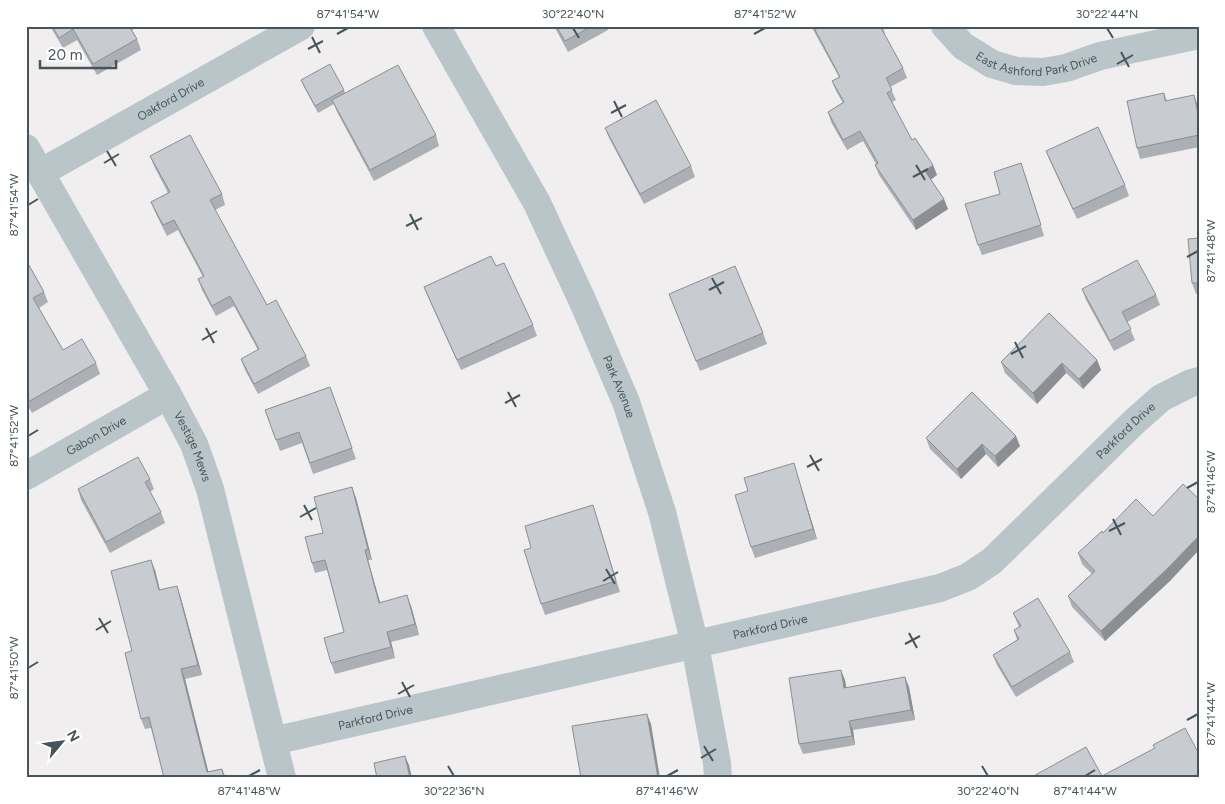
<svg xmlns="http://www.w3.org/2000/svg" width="1225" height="804" viewBox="0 0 1225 804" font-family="Figtree,sans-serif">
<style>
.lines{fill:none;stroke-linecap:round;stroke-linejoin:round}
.minor{stroke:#bac5ca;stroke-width:28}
.wall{fill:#acafb3}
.shaded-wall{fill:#8c8f92}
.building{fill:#c8ccd0;stroke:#8c8f92}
.ticks{fill:none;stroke:#47555a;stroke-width:2}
.labels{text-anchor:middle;stroke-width:4;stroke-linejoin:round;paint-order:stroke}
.street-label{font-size:12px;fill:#47555a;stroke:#fff}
.neatline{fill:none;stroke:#47555a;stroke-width:2}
.ticks-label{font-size:12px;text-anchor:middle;fill:#47555a}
</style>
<rect width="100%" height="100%" fill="#f0eeee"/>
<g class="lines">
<g class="minor">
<path id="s1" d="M436,26L537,203L583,302L626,402L662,512L695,645L717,763L718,778"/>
<path id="s2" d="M945,26L963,46L992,64L1016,71L1043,72L1066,68L1100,56L1199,35"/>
<path id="s3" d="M26,148L168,395L194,444L210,489L282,778"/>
<path id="s4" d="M40,173L301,26"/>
<path id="s5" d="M26,476L168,395"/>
<path id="s6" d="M273,741L940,588L968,577L992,561L1134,422L1161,398L1191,383L1199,381"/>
</g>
</g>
<path class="wall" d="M50,26H139L132,30L137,39L141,50L97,75L77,40L63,48Z
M554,26H607L608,30L568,52Z
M811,26H882L885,33L884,34L903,68L907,78L890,87L896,100L892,102L912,140L933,165L937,175L931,179L948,209L916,230L879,175L875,165L876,164L863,141L847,150L831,122L828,112L843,103L836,91L832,81L839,77Z
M301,80L344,90L345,93L436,135L439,146L374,181L336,110L334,104L318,113L304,87Z
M1164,93L1167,101L1198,105L1199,109V147L1140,159L1137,148Z
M605,128L691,166L695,177L644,204L609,138Z
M1046,151L1125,185L1129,196L1077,219L1050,161Z
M150,156L222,194L225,205L215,210L267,305L306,356L310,366L258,394L245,370L241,359L258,350L234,306L216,316L202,290L198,279L203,277L178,230L167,236L155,212L151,202L168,193L154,166Z
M1025,174L1044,236L982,255L978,245L1000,194Z
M1199,238V293L1196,294L1192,283Z
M26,260L44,292L48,302L39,308L63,350L96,363L100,374L32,413L26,403Z
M496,266L533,325L537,336L461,370L428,297L424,287Z
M1082,289L1156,295L1160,305L1127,322L1135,340L1114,351L1086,300Z
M669,294L763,333L767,344L700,371Z
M1097,360L1101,370L1083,389L1066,373L1037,404L1005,373L1001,362Z
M330,387L356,459L313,474L302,443L280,451L265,410Z
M926,438L1020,446L998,467L986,454L961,479L930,449Z
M794,463L817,539L755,558L751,547L748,491Z
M150,479L154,489L150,492L161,512L165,523L110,553L81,500L78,489Z
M352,487L356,498L372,560H368L380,602L411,606L419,635L391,642L395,658L335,674L331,663L344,632L327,570L315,573L312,563L323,533Z
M593,505L620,592L545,615L541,604L531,548Z
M1103,533L1171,580L1105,641L1072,607L1068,596L1092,574L1082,564L1078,553Z
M155,570L160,590L180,595L202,675L185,679L208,772L222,769L226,778H164L151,728L145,729L141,719L132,651Z
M1013,613L1070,652L1074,662L1016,697L997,665L993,655L1017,640L1014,630L1019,627Z
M845,680L846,688L909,687L915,720L853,730L855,745L803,754L799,744Z"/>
<path class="shaded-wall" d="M1194,95L1199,109V118Z
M933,165L937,175L929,181L925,171Z
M944,199L948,209L916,230L913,220Z
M1097,360L1101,370L1083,389L1079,379Z
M1062,363L1066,373L1037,404L1033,393Z
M1016,436L1020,446L998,467L995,456Z
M982,444L986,454L961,479L957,469Z
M794,463L797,474L817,539L813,529Z
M352,487L356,498L372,560L368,549Z
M1199,536V550L1171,580L1105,641L1101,631Z
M365,550L368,560L383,613L379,603Z
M151,560L155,570L162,600L159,590Z
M177,586L180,595L202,675L198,665Z
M407,595L411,606L419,635L415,624Z
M387,632L391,642L395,658L391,647Z
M181,669L185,679L210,778L207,772Z
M841,670L845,680L848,698L844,688Z
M905,677L909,687L915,720L911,710Z
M647,714L651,724L660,778H658Z
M849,721L853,730L855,745L852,736Z
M405,756L409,765L412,778H410Z"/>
<path class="building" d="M52,26H129L137,39L93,64L73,29L59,38Z
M556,26H592L565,41Z
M813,26H880L903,68L886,78L892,90L887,93L912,140L915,138L933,165L925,171L944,199L913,220L875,165L878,163L860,131L843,140L828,112L844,102L832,81L840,77Z
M330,64L344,90L315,106L301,80Z
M398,65L436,135L370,170L332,100Z
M1164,93L1165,101L1194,95L1199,118V135L1137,148L1127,101Z
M656,100L691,166L640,194L605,128Z
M1098,127L1125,185L1073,209L1046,151Z
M190,135L222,194L210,200L267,305L276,300L306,356L254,384L241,359L259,349L230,296L212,306L198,279L204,276L174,220L163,225L151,202L170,192L150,156Z
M1021,163L1041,225L978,245L965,204L1000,194L994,172Z
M1199,238V283H1192L1188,239Z
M491,256L496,266L504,263L533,325L457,360L424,287Z
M26,260L44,292L33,298L63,350L82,339L96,363L28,402L26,399Z
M1137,260L1156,295L1122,312L1131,329L1110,341L1082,289Z
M735,266L763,333L696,361L669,294Z
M1049,313L1097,360L1079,379L1062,363L1033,393L1001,362Z
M330,387L352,448L310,463L299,432L276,440L265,410Z
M972,392L1016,436L995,456L982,444L957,469L926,438Z
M138,457L150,479L145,482L161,512L106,542L78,489Z
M794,463L813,529L751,547L735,495L748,491L744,478Z
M1183,484L1199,499V536L1167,569L1101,631L1068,596L1095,571L1078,553L1102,531L1103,533L1136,499L1153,516Z
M352,487L368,549L365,550L379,603L407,595L415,624L387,632L391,647L331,663L324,638L344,632L325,560L312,563L305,537L323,533L314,497Z
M593,505L616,581L541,604L524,550L531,548L525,526Z
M151,560L159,590L177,586L198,665L181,669L207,772L222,769L224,778H164L149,717L141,719L125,653L132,651L111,571Z
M1038,598L1070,652L1012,687L993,655L1019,639L1014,630L1021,626L1013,613Z
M841,670L844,688L905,677L911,710L849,721L852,736L799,744L789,678Z
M647,714L658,778H581L572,726Z
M1185,728L1199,754V778H1030L1086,747L1102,776L1155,748L1153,745Z
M405,756L410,778H377L374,763Z"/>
<path class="ticks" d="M573,28L579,38M1107,28L1113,38M337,34L348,28M754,34L765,28M312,37L320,53M308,49L323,41M1121,52L1129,67M1117,64L1133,55M614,101L622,117M611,113L626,105M107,151L116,166M104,163L119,154M916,165L925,180M913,177L928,169M28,205L38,199M410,214L418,230M406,226L422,218M1187,257L1198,251M712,278L721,294M709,290L724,282M206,328L214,343M202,340L217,331M1015,342L1023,358M1011,354L1026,346M508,392L516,407M505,403L520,395M28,436L38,430M810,455L819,471M807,467L822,459M1187,488L1198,482M304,505L312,520M300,517L316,508M1113,519L1121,535M1109,531L1125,523M606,569L615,584M603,581L618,572M99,618L108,633M96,630L111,621M909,633L917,648M905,644L920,636M28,668L38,662M402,682L410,697M398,694L414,685M1187,720L1198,714M704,746L713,761M701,758L716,749M448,766L454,776M982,766L988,776M249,776L260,770M667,776L678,770M1085,776L1095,770"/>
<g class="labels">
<g class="street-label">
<text dy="4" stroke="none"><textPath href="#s2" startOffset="106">East Ashford Park Drive</textPath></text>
<text dy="4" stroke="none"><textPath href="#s4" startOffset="150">Oakford Drive</textPath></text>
<text dy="4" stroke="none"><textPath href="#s1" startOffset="405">Park Avenue</textPath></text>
<text dy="4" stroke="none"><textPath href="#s6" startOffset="930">Parkford Drive</textPath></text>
<text dy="4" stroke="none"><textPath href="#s5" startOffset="81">Gabon Drive</textPath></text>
<text dy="4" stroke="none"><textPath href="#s3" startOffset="342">Vestige Mews</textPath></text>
<text dy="4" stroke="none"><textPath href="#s6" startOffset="510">Parkford Drive</textPath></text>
<text dy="4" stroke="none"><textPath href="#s6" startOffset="105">Parkford Drive</textPath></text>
</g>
</g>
<rect width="1225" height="804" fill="none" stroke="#ffffff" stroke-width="55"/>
<g transform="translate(62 742) rotate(61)" stroke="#ffffff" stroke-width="4" paint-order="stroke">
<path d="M0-4L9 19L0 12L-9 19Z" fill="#47555a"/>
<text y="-8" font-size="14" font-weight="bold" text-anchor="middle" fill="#47555a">N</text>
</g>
<path d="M40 60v8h76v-8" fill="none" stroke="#47555a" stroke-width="2.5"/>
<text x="48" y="60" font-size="15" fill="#47555a" stroke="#ffffff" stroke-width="4" paint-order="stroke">20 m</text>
<rect x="28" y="28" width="1170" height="748" class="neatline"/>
<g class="ticks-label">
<text x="348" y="18">87°41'54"W</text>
<text x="573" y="18">30°22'40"N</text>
<text x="765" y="18">87°41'52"W</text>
<text x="1107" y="18">30°22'44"N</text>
<text transform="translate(14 205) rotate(-90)" y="4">87°41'54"W</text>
<text transform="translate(1211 251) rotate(-90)" y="4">87°41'48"W</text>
<text transform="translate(14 436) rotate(-90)" y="4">87°41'52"W</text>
<text transform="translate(1211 482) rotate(-90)" y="4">87°41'46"W</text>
<text transform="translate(14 668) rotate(-90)" y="4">87°41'50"W</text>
<text transform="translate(1211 714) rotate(-90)" y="4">87°41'44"W</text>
<text x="249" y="795">87°41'48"W</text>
<text x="454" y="795">30°22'36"N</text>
<text x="667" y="795">87°41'46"W</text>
<text x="988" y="795">30°22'40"N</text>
<text x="1085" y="795">87°41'44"W</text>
</g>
</svg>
